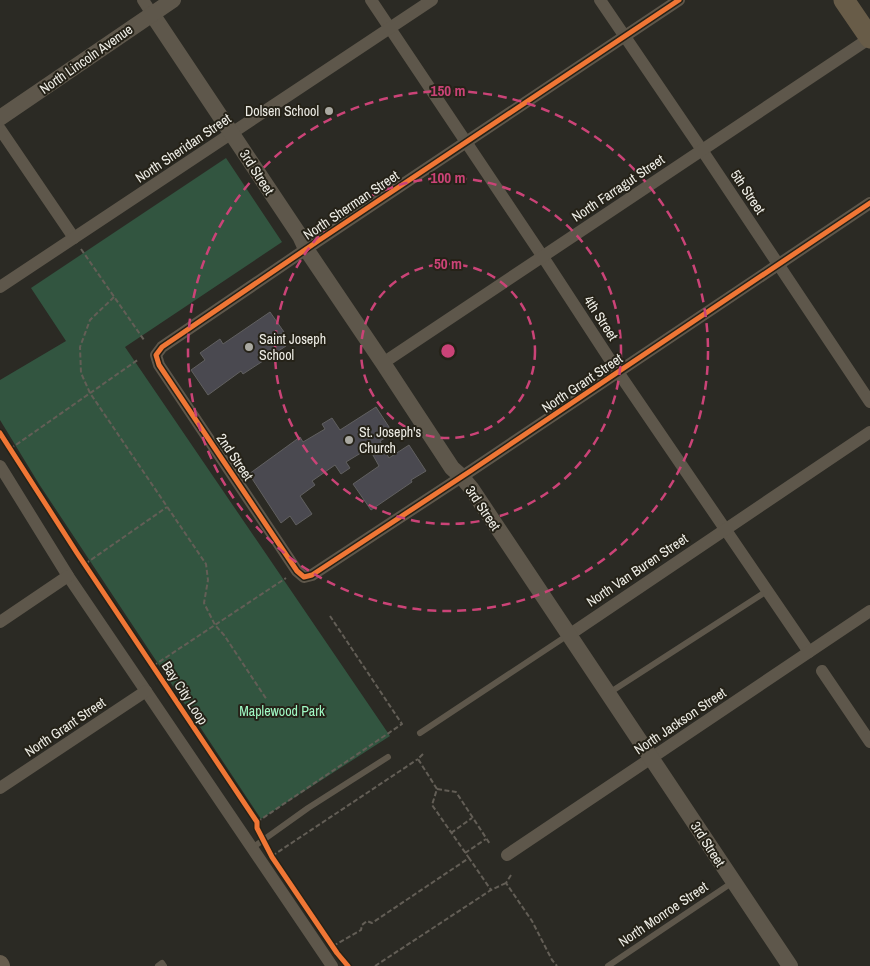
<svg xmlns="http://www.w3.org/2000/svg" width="870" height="966" font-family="'Archivo Narrow',sans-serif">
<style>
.green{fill:#325540}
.building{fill:#4a4950;stroke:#616060}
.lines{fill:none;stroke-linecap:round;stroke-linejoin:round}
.path{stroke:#635e56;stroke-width:2;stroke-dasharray:5 2.5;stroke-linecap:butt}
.service{stroke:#5e574b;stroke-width:6}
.minor{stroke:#5e574b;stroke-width:12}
.tertiary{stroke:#5e574b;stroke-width:16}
.secondary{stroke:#675d4e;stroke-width:18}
.trunk{stroke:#685c48;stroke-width:21}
.cycleway-casing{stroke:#252218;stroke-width:8}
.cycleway{stroke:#f07635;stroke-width:5}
.ring{fill:none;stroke:#cb4377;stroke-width:2.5;stroke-dasharray:9 6}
.poi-dot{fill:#aaa9a2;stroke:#252218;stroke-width:2}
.labels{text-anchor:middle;stroke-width:4;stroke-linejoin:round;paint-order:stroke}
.street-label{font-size:14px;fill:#eeede6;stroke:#252218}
.poi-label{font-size:14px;fill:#eeede6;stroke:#252218;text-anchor:start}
.park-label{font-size:14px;fill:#a1fac5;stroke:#252218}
.centre{fill:#cb4377;stroke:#252218;stroke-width:2.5}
.ring-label{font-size:15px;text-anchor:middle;font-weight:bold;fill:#cb4377;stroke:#252218;stroke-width:4;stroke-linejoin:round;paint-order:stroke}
</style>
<rect width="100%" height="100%" fill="#2b2a24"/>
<polygon class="green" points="226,158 282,242 125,347 390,736 261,819 39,484 0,420 0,380 66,341 31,288"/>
<g class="building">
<polygon points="270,312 284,332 279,335 286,346 243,374 241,371 208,395 191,370 205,360 200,353 220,339 223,344"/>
<polygon points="376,407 393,433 380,441 389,458 409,445 426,471 411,480 412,482 371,510 353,484 379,466 369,448 346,462 350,468 341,474 335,465 312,481 315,485 300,496 312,514 296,525 290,516 281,523 249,474 300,437 303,442 325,429 322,424 332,418 340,430"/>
</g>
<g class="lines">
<g class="path">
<polyline points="81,249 144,340"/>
<polyline points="114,297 90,320 80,347 81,373 90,393 206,564 208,580 204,603 215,625 224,635 267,700"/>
<polyline points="10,449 139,359"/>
<polyline points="85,564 167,507"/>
<polyline points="153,666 286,578"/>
<polyline points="423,754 418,759 437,789 432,805 469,858"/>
<polyline points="437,789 456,792 490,844"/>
<polyline points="257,822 402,724 330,616"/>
<polyline points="451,833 472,818"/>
<polyline points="465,853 486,839"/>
<polyline points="272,856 418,759"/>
<polyline points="511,875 506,883 532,921 552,960 557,966"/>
<polyline points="333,946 361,930 362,925 367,921 372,923 469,858 491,890"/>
<polyline points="375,966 491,890 506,883"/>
</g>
<g class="service">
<polyline points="609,693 767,591"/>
<polyline points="420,733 568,635"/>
<polyline points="252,848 308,808 388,757"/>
<polyline points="158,966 162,963 164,966"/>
<polyline points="608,966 733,882"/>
</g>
<g class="minor">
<polyline points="143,0 152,14"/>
<polyline points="371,0 543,257 618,372 809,652"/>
<polyline points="600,0 702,150 870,402"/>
<polyline points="679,0 318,241 162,347 156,355 159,365 297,571 304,577 312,575 472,470 870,203"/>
<polyline points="0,129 74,238"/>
<polyline points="0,287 432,0"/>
<polyline points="383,363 870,38"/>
<polyline points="0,466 68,576 332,966"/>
<polyline points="0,622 68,576"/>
<polyline points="569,635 870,432"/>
<polyline points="822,671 870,742"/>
<polyline points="0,788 146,691"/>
<polyline points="507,855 870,611"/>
</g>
<g class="tertiary">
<polyline points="152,14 300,236 306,249 383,363 452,468 461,476 471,488 790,966"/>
<polyline points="0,118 173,0"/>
</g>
<polyline class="secondary" points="0,964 1,966"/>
<polyline class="trunk" points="844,0 870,38"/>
<g class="cycleway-casing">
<g id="cycleway">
<polyline points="679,0 318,241 162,347 156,355 159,365 297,571 304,577 312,575 472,470 870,203"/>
<polyline points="0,433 77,553 257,822 257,828 272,857 337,953 348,966"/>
</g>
</g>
<use href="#cycleway" class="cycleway"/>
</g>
<g class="ring">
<circle cx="448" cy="351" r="87"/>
<circle cx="448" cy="351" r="173"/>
<circle cx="448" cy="351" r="260"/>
</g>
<g class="poi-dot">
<circle cx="329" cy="111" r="5"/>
<circle cx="249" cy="347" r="5"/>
<circle cx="349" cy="440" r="5"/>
</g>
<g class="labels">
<g class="street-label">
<text transform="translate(86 59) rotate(-35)" y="5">North Lincoln Avenue</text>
<text transform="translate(183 148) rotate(-34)" y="5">North Sheridan Street</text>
<text transform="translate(257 172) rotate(57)" y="5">3rd Street</text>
<text transform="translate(618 188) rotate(-34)" y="5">North Farragut Street</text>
<text transform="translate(748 192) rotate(56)" y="5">5th Street</text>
<text transform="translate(351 205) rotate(-34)" y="5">North Sherman Street</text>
<text transform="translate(601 318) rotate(57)" y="5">4th Street</text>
<text transform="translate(582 383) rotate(-34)" y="5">North Grant Street</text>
<text transform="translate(235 457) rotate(56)" y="5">2nd Street</text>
<text transform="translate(483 508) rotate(56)" y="5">3rd Street</text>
<text transform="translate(637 570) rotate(-34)" y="5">North Van Buren Street</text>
<text transform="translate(185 693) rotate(57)" y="5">Bay City Loop</text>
<text transform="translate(680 721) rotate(-34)" y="5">North Jackson Street</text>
<text transform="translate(65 727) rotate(-34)" y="5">North Grant Street</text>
<text transform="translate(708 844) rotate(57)" y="5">3rd Street</text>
<text transform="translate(663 914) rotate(-34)" y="5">North Monroe Street</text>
</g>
<g class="poi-label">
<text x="319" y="116" text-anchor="end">Dolsen School</text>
<text x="259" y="344">Saint Joseph<tspan x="259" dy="16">School</tspan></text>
<text x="359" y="437">St. Joseph's<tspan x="359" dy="16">Church</tspan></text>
</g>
<g class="park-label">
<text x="282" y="716">Maplewood Park</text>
</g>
</g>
<circle cx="448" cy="351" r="8" class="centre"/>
<g class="ring-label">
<text x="448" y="96">150 m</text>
<text x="448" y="183">100 m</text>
<text x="448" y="269">50 m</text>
</g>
</svg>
